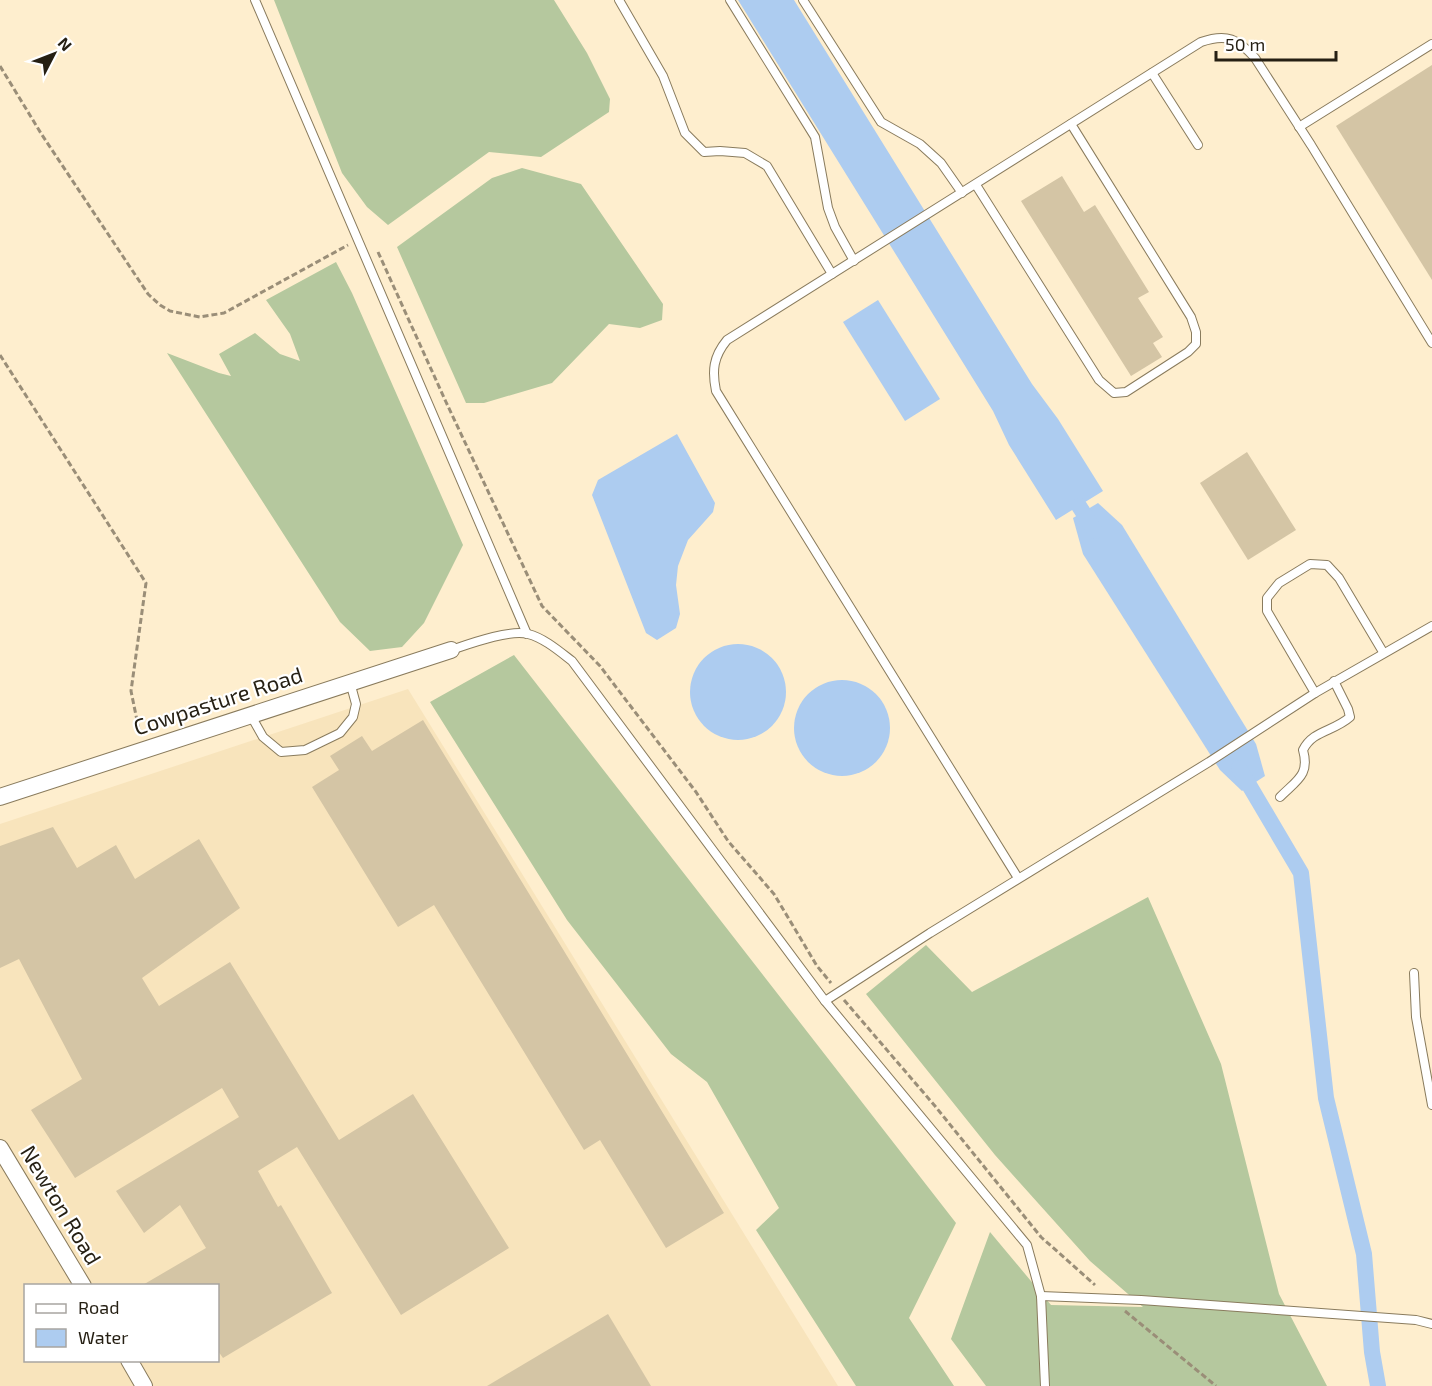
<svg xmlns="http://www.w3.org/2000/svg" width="1432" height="1386" font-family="'Exo 2',sans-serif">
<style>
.built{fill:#f8e4bc;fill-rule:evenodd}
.forest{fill:#b5c89e}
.water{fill:#adccf0}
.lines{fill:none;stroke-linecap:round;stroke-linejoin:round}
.canal{stroke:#adccf0;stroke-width:16}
.building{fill:#d4c5a5}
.service-casing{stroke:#897b5d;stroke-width:10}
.minor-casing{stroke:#897b5d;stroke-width:18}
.path{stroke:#9a8e78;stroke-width:3;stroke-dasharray:6 3;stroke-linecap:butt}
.service{stroke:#fff;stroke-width:8}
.minor{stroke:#fff;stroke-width:16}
.labels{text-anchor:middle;stroke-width:4.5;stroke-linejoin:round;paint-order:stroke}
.street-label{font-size:22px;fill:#251f13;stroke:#fff}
</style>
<rect width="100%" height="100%" fill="#feeece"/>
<path class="built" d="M408,689L838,1386H0V824ZM26,1286H218V1360H26Z"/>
<g class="forest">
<polygon points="274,0 554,0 587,53 610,99 609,112 541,157 489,152 388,225 367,207 342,173"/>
<polygon points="522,168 581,184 663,304 662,320 640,328 609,324 552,383 484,403 466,403 397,247 492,178"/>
<polygon points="336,262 352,293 463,545 424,623 402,647 370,651 340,622 167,353 219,373 231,376 219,354 255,333 280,354 300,361 290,334 266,300"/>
<polygon points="514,655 956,1223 909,1318 954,1386 856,1386 756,1230 779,1208 707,1082 671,1054 567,920 430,702"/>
<polygon points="1148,897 1221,1064 1279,1294 1327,1386 986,1386 951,1339 990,1232 1051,1305 1143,1307 1090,1261 995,1155 866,994 926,945 972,992"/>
</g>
<g class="water">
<polygon points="738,0 794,0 1032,384 1058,419 1103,491 1056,520 1009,445 993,411"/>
<polygon points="878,300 940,399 905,421 843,322"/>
<polygon points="677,434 715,503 713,512 688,540 678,566 676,585 680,614 676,628 657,640 646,633 592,495 598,480"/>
<polygon points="1098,503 1122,525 1256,744 1265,776 1242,791 1220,770 1083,554 1073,518"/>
<circle cx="738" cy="692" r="48"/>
<circle cx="842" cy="728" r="48"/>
</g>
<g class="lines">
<g class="canal">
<polyline points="1079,506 1095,531"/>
<polyline points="1239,768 1301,873 1326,1098 1364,1254 1372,1352 1378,1386"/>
</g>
</g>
<g class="building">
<polygon points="1432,65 1432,280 1336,126"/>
<polygon points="1062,176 1084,212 1095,205 1149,292 1138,298 1163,337 1153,343 1162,357 1131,376 1021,201"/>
<polygon points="1247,452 1296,530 1248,560 1200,483"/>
<polygon points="423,720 724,1213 666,1248 600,1140 584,1150 434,905 398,927 312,787 339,770 330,756 362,736 372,751"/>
<polygon points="53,827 77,868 116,845 135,879 199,839 240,908 142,978 159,1006 230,962 339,1140 413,1094 509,1248 401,1315 297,1147 258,1171 278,1207 281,1205 332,1293 223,1358 218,1351 218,1286 141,1286 206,1248 180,1205 144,1233 116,1191 239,1117 222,1088 75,1178 31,1110 82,1079 19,959 0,968 0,846"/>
<polygon points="608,1314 651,1386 487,1386"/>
</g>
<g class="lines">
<g class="service-casing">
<g id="service">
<polyline points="255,0 527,634"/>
<polyline points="619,0 663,76 685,133 704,152 720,151 745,153 767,166 832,274"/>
<polyline points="730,0 815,137 828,208 835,227 854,261"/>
<polyline points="803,0 881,122 920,144 941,163 962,193"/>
<polyline points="1152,73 1198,145"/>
<polyline points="1299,127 1432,44"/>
<polyline points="976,185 1099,380 1114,393 1126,392 1188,352 1196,344 1196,332 1191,317 1071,124"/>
<path d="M451,650C469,644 510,629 528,634C544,638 559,651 572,661L825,1001L1027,1245L1041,1296L1045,1386"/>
<polyline points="1315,693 1267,611 1267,598 1279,583 1310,564 1327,565 1339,578 1383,652"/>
<polyline points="250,714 263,737 281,752 305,750 340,733 353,717 356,704 350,682"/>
<path d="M1280,797C1297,780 1310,775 1303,750C1313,730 1333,732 1350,717L1348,709L1334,681"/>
<path d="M1018,878L716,391C712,371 713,357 727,340L1201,42C1227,33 1238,39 1255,58L1311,145L1432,343"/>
<polyline points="1414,973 1416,1017 1432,1105"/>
<polyline points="825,1001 930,933 1209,762 1315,693 1432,626"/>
<polyline points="1041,1296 1141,1300 1416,1320 1432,1324"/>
</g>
</g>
<g class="minor-casing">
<g id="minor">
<polyline points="0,797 451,650"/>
<polyline points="0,1148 83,1286"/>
<polyline points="129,1360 144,1386"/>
</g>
</g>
<g class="path">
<polyline points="0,66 42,135 148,294 160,305 170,311 200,317 224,313 348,245"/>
<polyline points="378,252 446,402 542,606 600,666 696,792 728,841 774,894 817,966 831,983"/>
<polyline points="0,355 146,583 131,691 140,735"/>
<polyline points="844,1000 935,1106 1041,1237 1095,1285"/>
<polyline points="1125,1311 1216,1386"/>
</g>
<use href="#service" class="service"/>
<use href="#minor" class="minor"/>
</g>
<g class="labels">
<g class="street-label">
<text transform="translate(218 701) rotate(-18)" y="8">Cowpasture Road</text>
<text transform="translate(61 1205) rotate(59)" y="8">Newton Road</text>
</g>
</g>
<rect x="24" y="1284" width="195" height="78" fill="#ffffff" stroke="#a8a5a1" stroke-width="1.5"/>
<rect x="36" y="1304" width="30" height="9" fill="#ffffff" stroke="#a8a5a1" stroke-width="1.5"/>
<text x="78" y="1314" font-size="18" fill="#251f13">Road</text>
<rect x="36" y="1329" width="30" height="18" fill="#adccf0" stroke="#a8a5a1" stroke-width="1.5"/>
<text x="78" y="1344" font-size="18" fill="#251f13">Water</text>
<g transform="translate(54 54) rotate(48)" stroke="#ffffff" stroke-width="4.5" paint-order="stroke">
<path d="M0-4.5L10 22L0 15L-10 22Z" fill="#251f13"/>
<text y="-9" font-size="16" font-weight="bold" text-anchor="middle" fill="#251f13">N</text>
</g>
<path d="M1216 51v9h120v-9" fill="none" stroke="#251f13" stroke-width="3"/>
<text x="1225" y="51" font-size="18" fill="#251f13" stroke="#ffffff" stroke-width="4.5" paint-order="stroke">50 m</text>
</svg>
